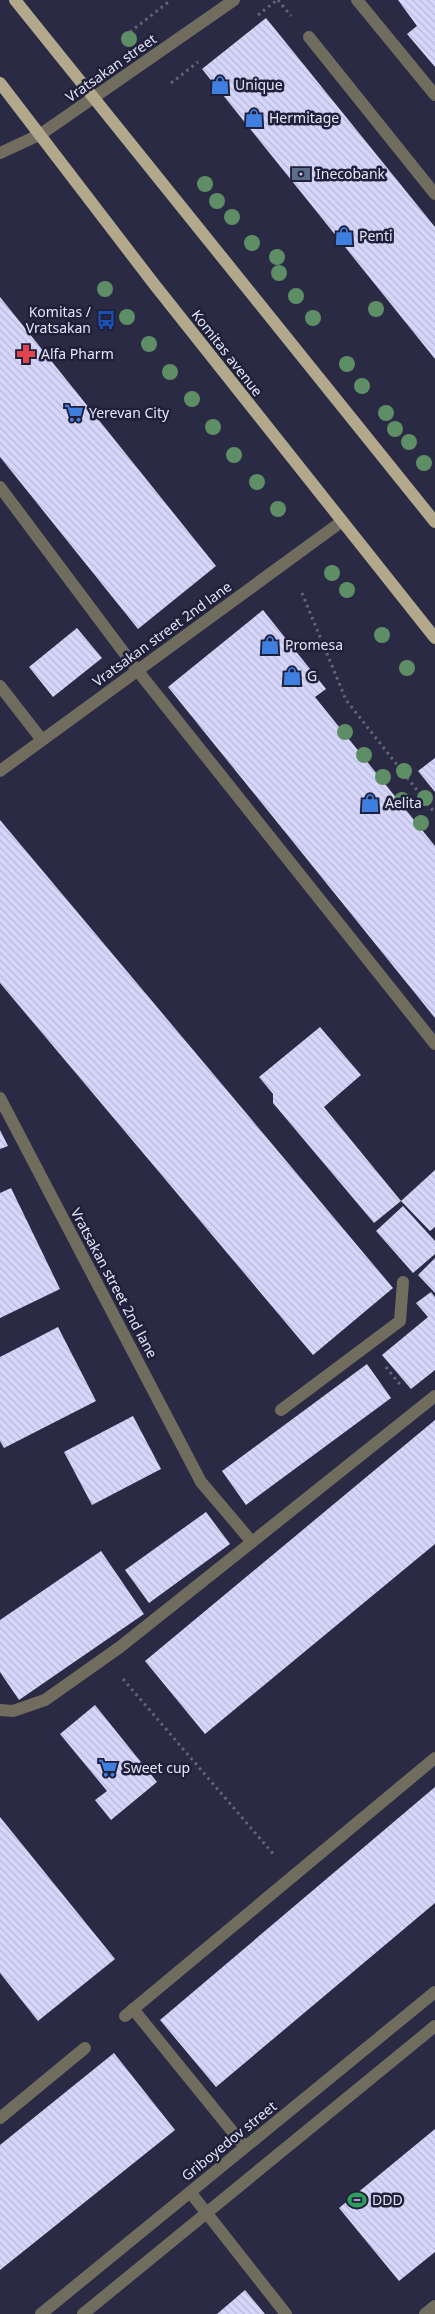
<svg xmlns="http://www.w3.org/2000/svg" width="435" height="2314" font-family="'Noto Sans',sans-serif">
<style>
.building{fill:url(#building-back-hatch)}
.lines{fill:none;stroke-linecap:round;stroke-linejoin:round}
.path{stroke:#64647c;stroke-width:3;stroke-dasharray:2.5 4;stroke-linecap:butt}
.minor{stroke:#706c5e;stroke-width:12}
.major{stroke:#b2a98c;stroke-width:12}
.tree{fill:#5e8e65}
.labels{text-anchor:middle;stroke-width:5;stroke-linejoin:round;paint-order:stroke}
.street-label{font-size:14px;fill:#e5e6f8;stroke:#21203b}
.poi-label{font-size:14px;fill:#e5e6f8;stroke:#21203b;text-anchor:start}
</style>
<defs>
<pattern id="building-back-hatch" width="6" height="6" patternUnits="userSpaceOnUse" patternTransform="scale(1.25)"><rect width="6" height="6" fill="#d5d6fa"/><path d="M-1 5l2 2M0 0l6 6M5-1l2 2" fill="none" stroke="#b8b9d7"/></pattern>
</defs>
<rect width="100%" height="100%" fill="#2b2a45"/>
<g class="building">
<polygon points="398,0 435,0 435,67 407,34 417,26"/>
<polygon points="266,18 435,227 435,359 202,69"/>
<polygon points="0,297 216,566 138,629 0,457"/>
<polygon points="263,610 326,689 315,697 435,846 435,1018 168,687"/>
<polygon points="77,628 102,658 53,697 29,667"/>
<polygon points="435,758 435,792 418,771"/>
<polygon points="0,820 393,1288 313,1355 0,983"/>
<polygon points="320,1027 361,1075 324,1107 401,1201 374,1223 273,1103 273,1094 259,1077"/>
<polygon points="0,1130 8,1146 0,1149"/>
<polygon points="435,1170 435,1227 430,1231 401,1201"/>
<polygon points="11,1188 60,1289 0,1318 0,1193"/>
<polygon points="403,1206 435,1241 435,1254 413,1273 376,1231"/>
<polygon points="435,1258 435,1293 418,1275"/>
<polygon points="431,1292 435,1297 435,1370 411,1389 382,1355 428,1317 416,1303"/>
<polygon points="58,1327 96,1401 4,1448 0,1441 0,1357"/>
<polygon points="367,1364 391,1398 246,1505 222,1471"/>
<polygon points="133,1416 161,1469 92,1505 64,1452"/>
<polygon points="435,1420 435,1544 205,1734 145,1661"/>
<polygon points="206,1512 230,1544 149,1603 125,1570"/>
<polygon points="101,1551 144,1614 19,1700 0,1672 0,1620"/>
<polygon points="95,1705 157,1782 111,1820 95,1800 107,1791 60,1734"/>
<polygon points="435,1787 435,1903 216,2087 160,2020"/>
<polygon points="0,1817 115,1959 38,2021 0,1973"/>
<polygon points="114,2053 175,2130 0,2270 0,2145"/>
<polygon points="435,2129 435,2252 399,2281 339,2208"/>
<polygon points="245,2290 265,2314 217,2314"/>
</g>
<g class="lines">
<g class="path">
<polyline points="278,0 291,16"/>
<polyline points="258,15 277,0"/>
<polyline points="130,32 171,0"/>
<polyline points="171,83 198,62"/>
<polyline points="302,593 346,700 435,813"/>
<polyline points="386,1367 402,1387"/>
<polyline points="123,1679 275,1856"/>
</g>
<g class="minor">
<polyline points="357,0 435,95"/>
<polyline points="309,37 435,194"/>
<polyline points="0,153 41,134 234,0"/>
<polyline points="0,487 137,670 435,1044"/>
<polyline points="0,686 42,740"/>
<polyline points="0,771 341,522"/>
<polyline points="0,1098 201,1482 252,1542 435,1396"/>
<polyline points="281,1410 400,1321 403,1282"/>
<polyline points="0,1710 13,1711 45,1700 120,1647 252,1542"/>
<polyline points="133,2009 245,2147"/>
<polyline points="125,2016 435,1758"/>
<polyline points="0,2118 85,2048"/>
<polyline points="190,2192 286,2314"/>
<polyline points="41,2314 435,1992"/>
<polyline points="83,2314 435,2026"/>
<polyline points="425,2314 435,2306"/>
</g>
<g class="major">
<polyline points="15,0 435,522"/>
<polyline points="0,83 154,284 435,638"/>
</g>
</g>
<g class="tree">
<circle cx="129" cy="39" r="8"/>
<circle cx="205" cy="184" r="8"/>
<circle cx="217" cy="201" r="8"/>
<circle cx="232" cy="217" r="8"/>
<circle cx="252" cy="243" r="8"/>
<circle cx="277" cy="257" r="8"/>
<circle cx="279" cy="273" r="8"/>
<circle cx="105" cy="289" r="8"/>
<circle cx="296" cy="296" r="8"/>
<circle cx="376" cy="309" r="8"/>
<circle cx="127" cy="317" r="8"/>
<circle cx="313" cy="318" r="8"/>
<circle cx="149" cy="344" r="8"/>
<circle cx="347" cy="364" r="8"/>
<circle cx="170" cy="372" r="8"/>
<circle cx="362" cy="386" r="8"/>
<circle cx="192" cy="399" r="8"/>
<circle cx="386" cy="413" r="8"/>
<circle cx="213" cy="427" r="8"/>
<circle cx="395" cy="429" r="8"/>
<circle cx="409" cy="442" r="8"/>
<circle cx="234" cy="455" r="8"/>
<circle cx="424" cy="463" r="8"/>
<circle cx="257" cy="482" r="8"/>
<circle cx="278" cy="509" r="8"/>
<circle cx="332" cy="573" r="8"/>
<circle cx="347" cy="590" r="8"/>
<circle cx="382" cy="635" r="8"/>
<circle cx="407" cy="668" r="8"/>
<circle cx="345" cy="732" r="8"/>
<circle cx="364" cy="755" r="8"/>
<circle cx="404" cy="771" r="8"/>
<circle cx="383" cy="777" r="8"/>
<circle cx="425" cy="798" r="8"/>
<circle cx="402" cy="800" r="8"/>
<circle cx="421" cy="823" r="8"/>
</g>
<defs>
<g id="shop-bare" transform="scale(1.5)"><path d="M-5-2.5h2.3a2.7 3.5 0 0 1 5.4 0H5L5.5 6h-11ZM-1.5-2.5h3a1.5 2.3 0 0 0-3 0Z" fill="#3f7fe0" stroke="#21203b" stroke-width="2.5" paint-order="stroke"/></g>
<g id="bank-bare" transform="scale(1.5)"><path d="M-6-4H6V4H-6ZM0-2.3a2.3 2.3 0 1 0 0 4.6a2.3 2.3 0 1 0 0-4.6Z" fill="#5c6f8a" stroke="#21203b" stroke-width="2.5" paint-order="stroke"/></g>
<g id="bus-bare" transform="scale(1.5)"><path d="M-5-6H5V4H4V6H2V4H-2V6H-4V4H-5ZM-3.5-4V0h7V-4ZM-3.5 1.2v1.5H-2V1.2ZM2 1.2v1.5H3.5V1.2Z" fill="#1a4fb4" stroke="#21203b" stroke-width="2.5" paint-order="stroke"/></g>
<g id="pharmacy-bare" transform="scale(1.5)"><path d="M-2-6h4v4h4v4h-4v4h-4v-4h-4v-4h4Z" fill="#e0444e" stroke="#21203b" stroke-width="2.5" paint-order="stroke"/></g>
<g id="supermarket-bare" transform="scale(1.5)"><path d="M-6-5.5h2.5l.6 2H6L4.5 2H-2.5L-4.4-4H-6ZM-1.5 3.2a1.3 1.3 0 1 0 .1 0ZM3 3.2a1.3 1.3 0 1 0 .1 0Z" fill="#3f7fe0" stroke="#21203b" stroke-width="2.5" paint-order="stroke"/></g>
<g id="stadium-bare" transform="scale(1.5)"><path d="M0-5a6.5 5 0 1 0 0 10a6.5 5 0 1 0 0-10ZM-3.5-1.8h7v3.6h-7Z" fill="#2e9e5b" stroke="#21203b" stroke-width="2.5" paint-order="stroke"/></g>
</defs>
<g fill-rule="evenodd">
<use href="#shop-bare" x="220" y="85"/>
<use href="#shop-bare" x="254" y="118"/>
<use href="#bank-bare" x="301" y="174"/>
<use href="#shop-bare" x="344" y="236"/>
<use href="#bus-bare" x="106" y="320"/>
<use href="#pharmacy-bare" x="26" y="354"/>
<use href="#supermarket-bare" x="74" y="413"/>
<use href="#shop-bare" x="270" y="645"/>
<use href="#shop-bare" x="292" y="676"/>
<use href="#shop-bare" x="370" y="803"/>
<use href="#supermarket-bare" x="108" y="1768"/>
<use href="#stadium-bare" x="357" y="2200"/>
</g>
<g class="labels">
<g class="street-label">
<text transform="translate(111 68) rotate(-35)" y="5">Vratsakan street</text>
<text transform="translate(227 353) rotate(52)" y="5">Komitas avenue</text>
<text transform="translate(162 634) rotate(-36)" y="5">Vratsakan street 2nd lane</text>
<text transform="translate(114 1283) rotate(62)" y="5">Vratsakan street 2nd lane</text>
<text transform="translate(229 2141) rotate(-39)" y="5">Griboyedov street</text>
</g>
<g class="poi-label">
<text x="235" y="90">Unique</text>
<text x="269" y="123">Hermitage</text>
<text x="316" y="179">Inecobank</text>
<text x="359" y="241">Penti</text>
<text x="91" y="317" text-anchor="end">Komitas /<tspan x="91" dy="16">Vratsakan</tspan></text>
<text x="41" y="359">Alfa Pharm</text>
<text x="89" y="418">Yerevan City</text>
<text x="285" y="650">Promesa</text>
<text x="307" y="681">G</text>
<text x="385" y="808">Aelita</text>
<text x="123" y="1773">Sweet cup</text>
<text x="372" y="2205">DDD</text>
</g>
</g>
</svg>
